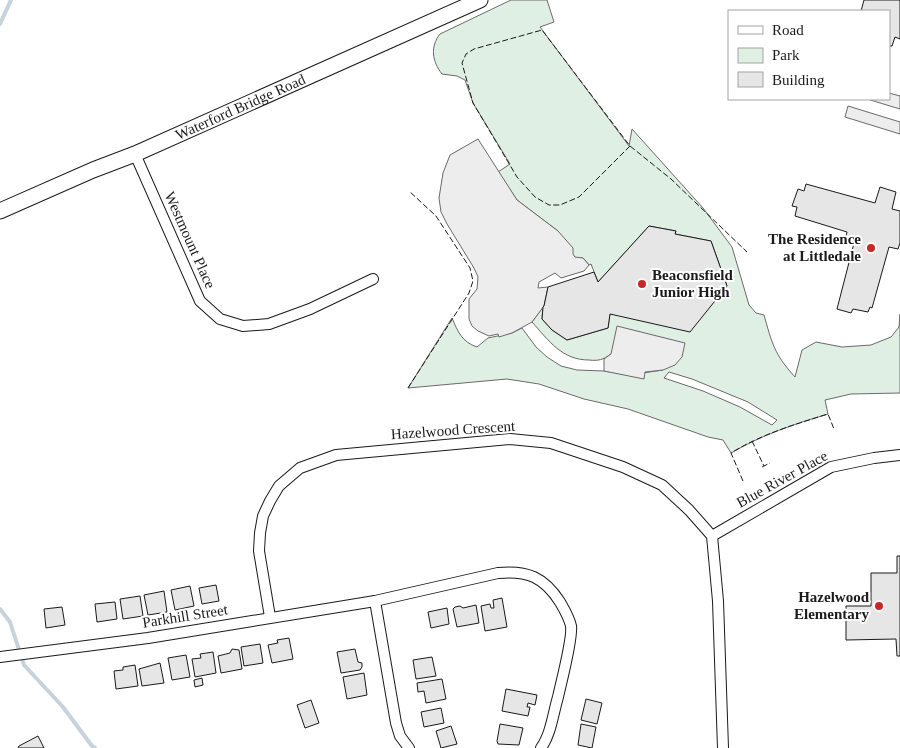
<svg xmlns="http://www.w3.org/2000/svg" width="900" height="748" font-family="'Times New Roman',serif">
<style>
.green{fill:#e0efe3;stroke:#6a6a6a;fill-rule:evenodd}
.parking{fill:#ededed;stroke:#6a6a6a}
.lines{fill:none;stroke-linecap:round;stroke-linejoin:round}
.stream{stroke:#c6d2dc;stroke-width:4}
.building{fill:#e6e6e6;stroke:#1a1a1a}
.street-casing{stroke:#1a1a1a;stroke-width:12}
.secondary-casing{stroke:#1a1a1a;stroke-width:17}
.street{stroke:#fff;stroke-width:10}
.secondary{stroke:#fff;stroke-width:15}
.fence{stroke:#1a1a1a;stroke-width:1;stroke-dasharray:6 2.5;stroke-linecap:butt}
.poi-dot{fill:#c62828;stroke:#fff;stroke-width:2}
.labels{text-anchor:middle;stroke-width:4;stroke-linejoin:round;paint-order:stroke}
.street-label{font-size:15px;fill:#1a1a1a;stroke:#fff}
.poi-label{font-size:15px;font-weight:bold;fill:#1a1a1a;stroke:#fff;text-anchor:end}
</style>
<rect width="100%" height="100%" fill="#fff"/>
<path class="green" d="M511,0H547L554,22L540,27L629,146L632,129L703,208L732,247L749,305L756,313L764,315C772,343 774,354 795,377L802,350L816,342L842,347L871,345L891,337L899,327L900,314V393L851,394L825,400L828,414C794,424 762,435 731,453L723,440L708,437L628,409L584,399L539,384L507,379L408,388L452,318C458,332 462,342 477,347L488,338L512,333L522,328L536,347L547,357L561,366L577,370L604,371L629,375L663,370L611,354C603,360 598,361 589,360C562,360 549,341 532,322L543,307L542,319L552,330L567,340L608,328L610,314L727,286L711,241L675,234L676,231L649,226L598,282L591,264L589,265L583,258H575L558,231L517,200L498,172L510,164L473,103L465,80L457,76L442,74C432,61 430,47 440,34ZM669,372L692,379L748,402L777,420L772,425L740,407L703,391L664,378Z"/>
<g class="parking">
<polygon points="889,93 900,96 900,109 867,99 889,99"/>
<polygon points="848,106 900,122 900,134 845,117"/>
<polygon points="478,139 517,200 558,231 573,248 573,254 575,257 583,258 589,265 584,271 561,278 555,273 539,282 538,288 548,287 544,306 532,322 512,333 499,337 498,334 489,336 478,331 472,326 469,319 469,299 477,289 478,277 474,268 447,224 441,212 439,198 443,173 450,155"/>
<polygon points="617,326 685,343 682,357 675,365 663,370 645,372 644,379 604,371 604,359 611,354"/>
</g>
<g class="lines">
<g class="stream">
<polyline points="0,24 11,0"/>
<polyline points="0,609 10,622 24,665 63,707 92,746 95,748"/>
</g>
</g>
<g class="building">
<polygon points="864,0 900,0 900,39 895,37 892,46 889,46 889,11 861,11"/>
<polygon points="806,184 875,203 880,187 896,192 892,209 900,211 900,243 898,249 889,247 872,308 870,307 868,312 853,309 851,313 837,309 854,243 845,240 847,232 795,216 797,207 792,206 798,189 804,191"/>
<polygon points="649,226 676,231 675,234 711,241 727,286 690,332 610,314 608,328 567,340 552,330 542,319 543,307 544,306 548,287 594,272 598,282"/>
<polygon points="897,556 900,556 900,656 897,656 896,639 846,640 846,606 871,606 871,573 897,573"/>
<polygon points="216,585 219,601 202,604 199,588"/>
<polygon points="190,586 194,606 175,610 171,590"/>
<polygon points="164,591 167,612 148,615 144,595"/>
<polygon points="140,596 143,616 123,619 120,599"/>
<polygon points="502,598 507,627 485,631 481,606 490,604 491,608 494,608 493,600"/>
<polygon points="115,602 117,619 97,622 95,604"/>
<polygon points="476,605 479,623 457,627 453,609 455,607 460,606 463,608"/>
<polygon points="62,607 65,625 46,628 44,609"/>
<polygon points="447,608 449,624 431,628 428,612"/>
<polygon points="289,638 293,659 272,663 268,645 278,643 277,640"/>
<polygon points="260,644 263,663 244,666 241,647"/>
<polygon points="232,649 239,650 242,669 221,673 218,656 230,653"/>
<polygon points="355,649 358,662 362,663 362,667 360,670 341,673 337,652"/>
<polygon points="213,652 216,673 195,677 192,659 201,658 200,654"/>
<polygon points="186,655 190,677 172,680 168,658"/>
<polygon points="432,657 436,676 416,679 413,660"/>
<polygon points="160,663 164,683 142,686 139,669"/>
<polygon points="135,665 138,686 116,689 114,671 123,670 123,667"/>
<polygon points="364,673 367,695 347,699 343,677"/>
<polygon points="202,678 203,685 195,687 194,680"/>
<polygon points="442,679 446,699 426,703 424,691 418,692 417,683"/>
<polygon points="506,689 537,695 535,705 528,703 527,707 530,707 528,716 502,711"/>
<polygon points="586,699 602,703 597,724 581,720"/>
<polygon points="311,700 319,723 305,728 297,705"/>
<polygon points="441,708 444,723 424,727 421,712"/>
<polygon points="500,724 523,728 519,745 498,744 497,741"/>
<polygon points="581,724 596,727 592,748 578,745"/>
<polygon points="451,726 457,744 441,748 436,731"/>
<polygon points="38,736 44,748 18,748 19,746"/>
</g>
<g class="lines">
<g class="street-casing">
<g id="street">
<polyline points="135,154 200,301 220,319 243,326 269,324 310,309 373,279"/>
<polyline points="712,536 831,467 874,458 900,455"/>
<polyline points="375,601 396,723 400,736 409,748"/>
<polyline points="270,617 259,551 260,533 263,516 270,501 279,486 300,468 336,455 510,439 551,443 623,467 662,485 689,510 712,536 718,601 723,748"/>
<path d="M0,657L148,638L375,601L498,573C527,570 544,577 560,602C564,609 569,617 571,626C573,638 561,683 558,697C553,714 551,734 541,748"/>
</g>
</g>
<g class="secondary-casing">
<g id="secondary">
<path id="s1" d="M0,211L93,170L135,154L480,0"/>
</g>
</g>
<use href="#street" class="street"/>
<use href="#secondary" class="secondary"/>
<g class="fence">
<polyline points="630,146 579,197 560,205 549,205 535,197 517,177 473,103 462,63 466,54 474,49 542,30 630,146 671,179 747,252"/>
<polyline points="408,388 469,293 473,281 470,268 436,216 409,191"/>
<polyline points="752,441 764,466"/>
<polyline points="762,467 770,463"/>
<path d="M743,481L731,453C762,434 793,425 828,414L834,429"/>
</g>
</g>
<g class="poi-dot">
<circle cx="871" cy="248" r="5"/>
<circle cx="642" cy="284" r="5"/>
<circle cx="879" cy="606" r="5"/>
</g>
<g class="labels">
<g class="street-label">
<text dy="5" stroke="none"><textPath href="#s1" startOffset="262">Waterford Bridge Road</textPath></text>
<text transform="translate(190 240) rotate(66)" y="5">Westmount Place</text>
<text transform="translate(453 430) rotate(-4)" y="5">Hazelwood Crescent</text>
<text transform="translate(782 479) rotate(-29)" y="5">Blue River Place</text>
<text transform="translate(185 616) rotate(-9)" y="5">Parkhill Street</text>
</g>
<g class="poi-label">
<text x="861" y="244">The Residence<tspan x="861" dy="17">at Littledale</tspan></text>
<text x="652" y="280" text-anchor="start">Beaconsfield<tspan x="652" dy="17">Junior High</tspan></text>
<text x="869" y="602">Hazelwood<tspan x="869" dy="17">Elementary</tspan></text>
</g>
</g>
<rect x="728" y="10" width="162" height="90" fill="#ffffff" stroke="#a3a3a3"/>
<rect x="738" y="26" width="25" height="8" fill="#ffffff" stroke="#a3a3a3"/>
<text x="772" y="35" font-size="15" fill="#1a1a1a">Road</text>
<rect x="738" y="48" width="25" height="15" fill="#e0efe3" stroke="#a3a3a3"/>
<text x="772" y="60" font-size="15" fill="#1a1a1a">Park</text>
<rect x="738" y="72" width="25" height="15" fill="#e6e6e6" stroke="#a3a3a3"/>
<text x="772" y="85" font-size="15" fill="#1a1a1a">Building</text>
</svg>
